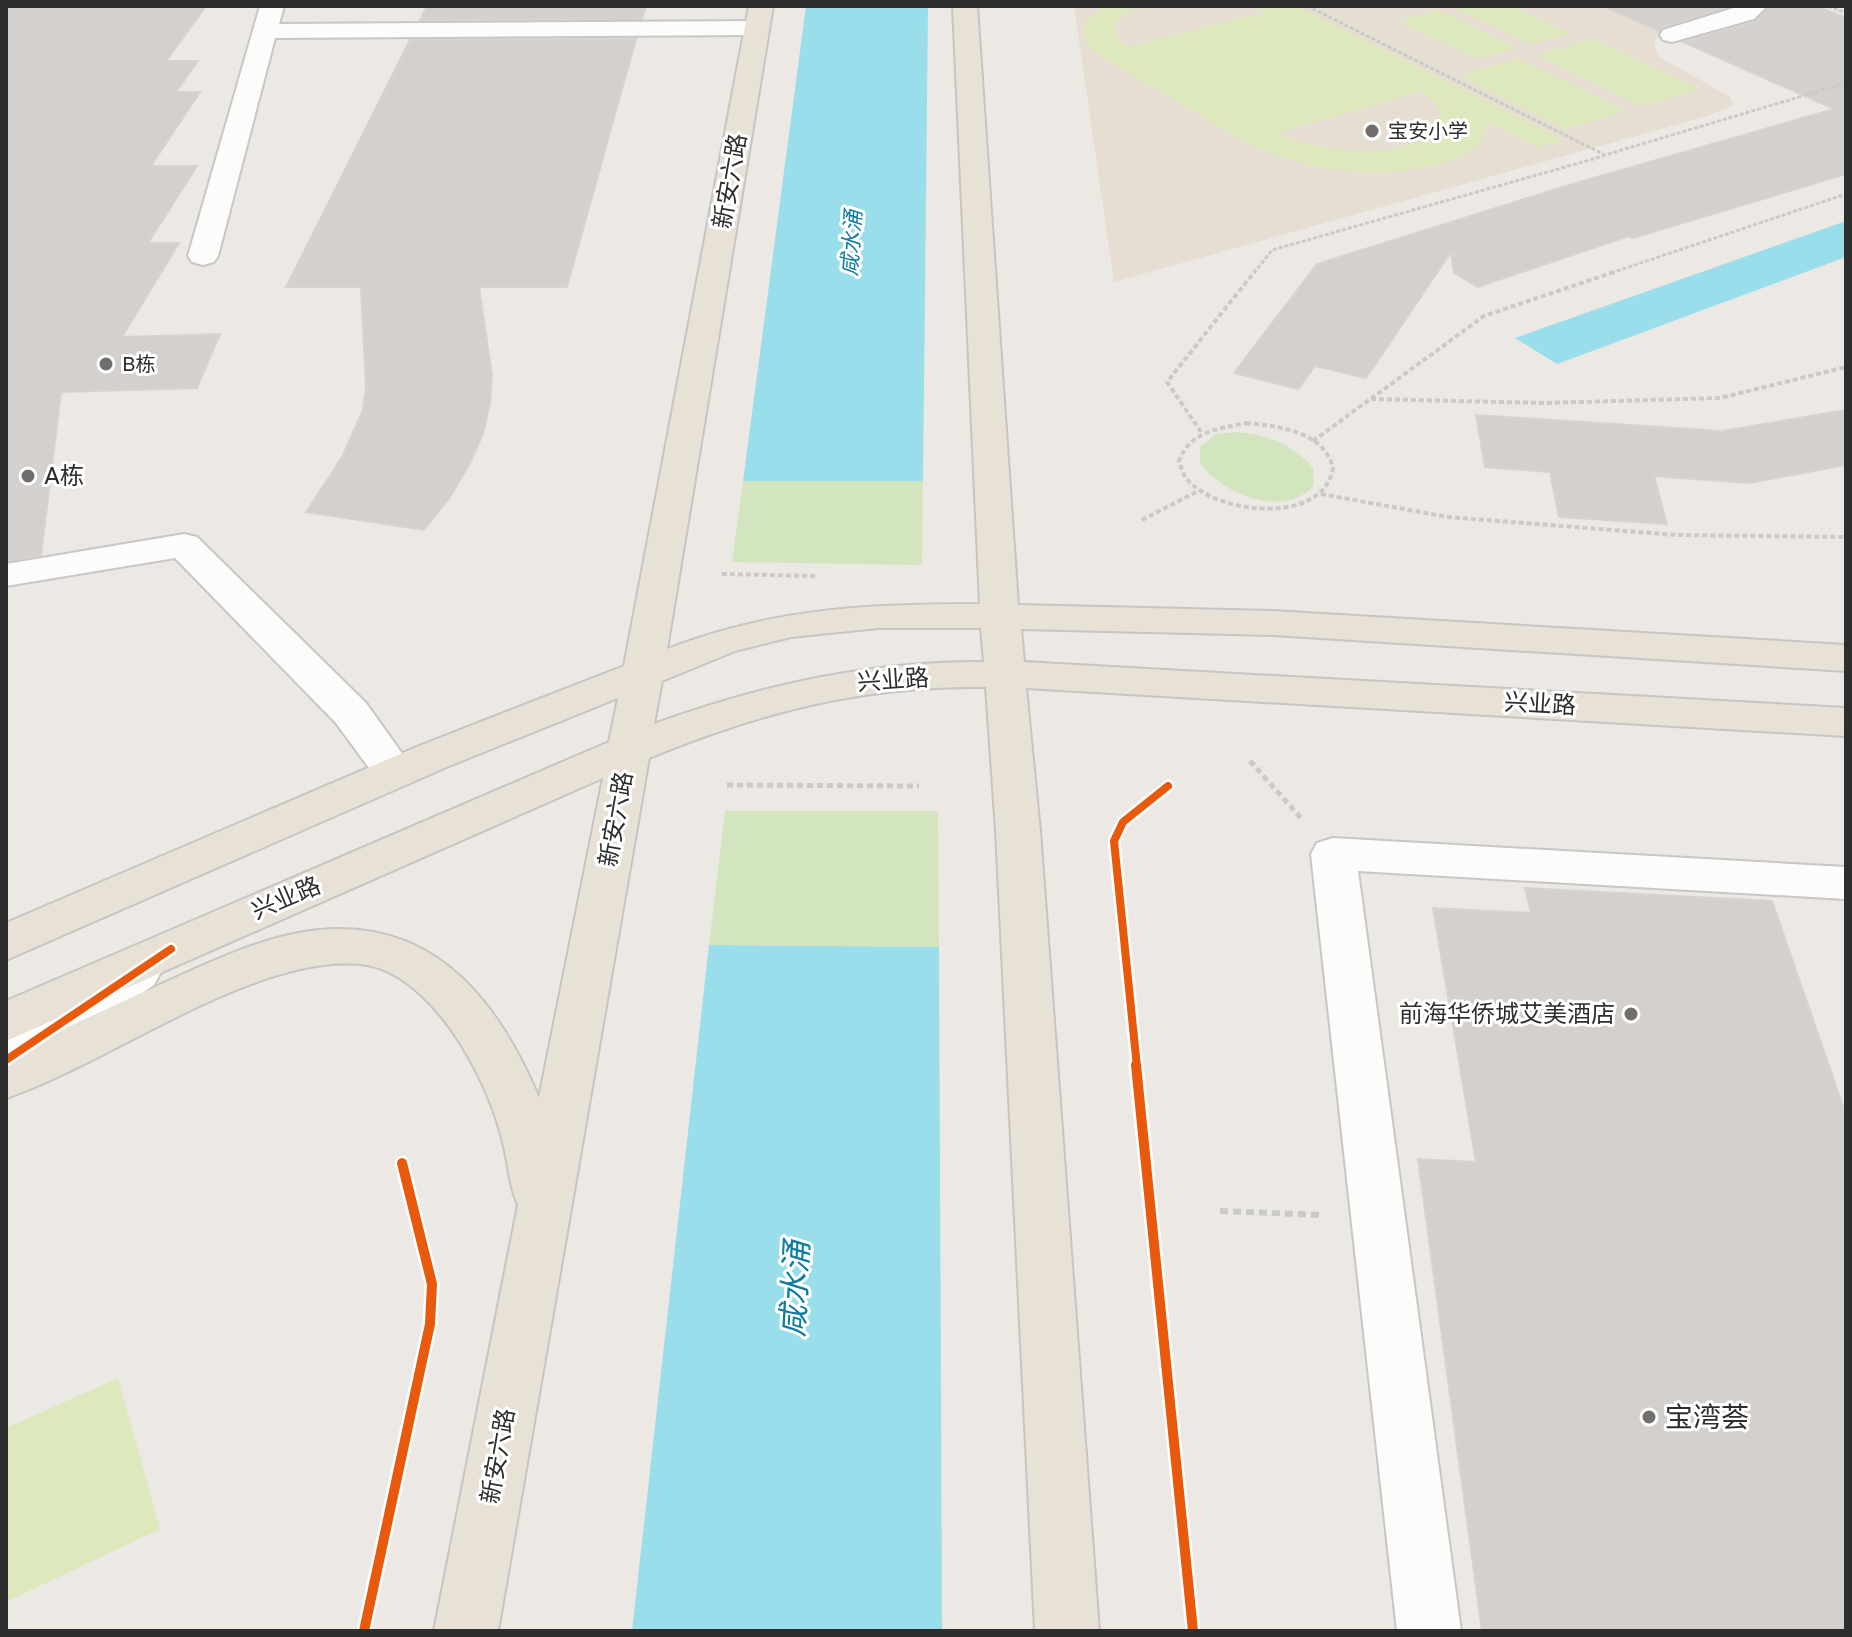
<svg xmlns="http://www.w3.org/2000/svg" width="1852" height="1637" font-family="'Golos Text','Noto Sans SC',sans-serif">
<style>
.education{fill:#e6ded3}
.green{fill:#d2e5be}
.pitch{fill:#dde9bc;fill-rule:evenodd}
.water{fill:#9adeeb}
.building{fill:#d3d0cd;stroke:#d7d3d0;stroke-width:2}
.lines{fill:none;stroke-linecap:round;stroke-linejoin:round}
.minor-casing{stroke:#c8c6c6;stroke-width:4}
.major-casing{stroke:#c6c5c4;stroke-width:4}
.path-far3{stroke:#cbcaca;stroke-width:3;stroke-dasharray:4 2;stroke-linecap:butt}
.path-far2{stroke:#cbcaca;stroke-width:4;stroke-dasharray:5 3;stroke-linecap:butt}
.path-far1{stroke:#cbcaca;stroke-width:5;stroke-dasharray:6 4;stroke-linecap:butt}
.path{stroke:#cbcaca;stroke-width:6;stroke-dasharray:8 5;stroke-linecap:butt}
.minor{fill:#fcfcfb;fill-rule:evenodd}
.major{fill:#e8e1d6;fill-rule:evenodd}
.cycleway-far1-casing{stroke:#fff;stroke-width:13}
.cycleway-casing{stroke:#fff;stroke-width:15}
.cycleway-far1{stroke:#e8590c;stroke-width:8}
.cycleway{stroke:#e8590c;stroke-width:10}
.poi-dot{fill:#706f6e;stroke:#fff;stroke-width:3}
.labels{text-anchor:middle;stroke-width:6;stroke-linejoin:round;paint-order:stroke}
.far-poi-label{font-size:20px;fill:#2e2e2e;stroke:#fff;text-anchor:start}
.far-water-label{font-size:22px;font-style:italic;fill:#107ca0;stroke:#fff}
.street-label{font-size:24px;fill:#2e2e2e;stroke:#fff}
.poi-label{font-size:24px;fill:#2e2e2e;stroke:#fff;text-anchor:start}
.near-poi-label{font-size:28px;fill:#2e2e2e;stroke:#fff;text-anchor:start}
.near-water-label{font-size:32px;font-style:italic;fill:#107ca0;stroke:#fff}
</style>
<rect width="100%" height="100%" fill="#ece8e4"/>
<polygon class="education" points="1074,6 1728,6 1723,14 1667,31 1656,39 1654,47 1659,57 1729,96 1734,105 1711,115 1114,282"/>
<g class="green">
<path d="M1236,432C1266,434 1293,444 1313,468L1314,485C1286,520 1221,494 1200,463V447L1216,434Z"/>
<polygon points="743,481 923,481 922,565 732,562"/>
<polygon points="725,811 938,811 939,947 709,945"/>
</g>
<g class="pitch">
<path d="M1103,6H1141L1123,15L1116,22L1117,38L1128,47L1267,12L1251,6H1298L1564,140L1538,148L1486,121C1488,144 1468,154 1448,161C1387,180 1314,174 1256,147C1230,135 1206,118 1182,104C1152,86 1121,69 1092,50L1083,34L1085,23ZM1422,91L1437,105L1441,122C1413,166 1316,152 1276,133Z"/>
<polygon points="1509,6 1570,33 1531,44 1452,7"/>
<polygon points="1437,10 1517,48 1477,59 1398,21"/>
<polygon points="1592,39 1700,89 1642,106 1536,55"/>
<polygon points="1519,59 1626,111 1565,129 1460,75"/>
<polygon points="118,1378 160,1529 6,1602 6,1428"/>
</g>
<g class="water">
<polygon points="806,6 928,6 923,481 743,481"/>
<polygon points="1846,221 1846,257 1557,364 1515,338"/>
<polygon points="709,945 939,947 942,1631 632,1631"/>
</g>
<g class="building">
<polygon points="6,6 206,6 166,61 198,61 176,92 200,92 151,166 197,166 148,243 179,243 122,337 220,334 197,388 61,392 41,555 6,561"/>
<polygon points="427,6 646,6 642,19 420,20"/>
<polygon points="1603,6 1730,6 1662,27 1659,31"/>
<polygon points="1770,6 1816,6 1846,18 1846,174 1633,238 1629,236 1478,287 1454,273 1451,252 1366,378 1315,366 1298,389 1234,373 1317,264 1569,185 1834,109 1683,42 1755,22"/>
<polygon points="636,39 567,287 479,287 492,375 490,403 483,434 469,465 450,497 424,530 306,512 342,457 363,410 366,387 361,287 286,287 410,40"/>
<polygon points="1846,410 1846,465 1749,483 1654,476 1667,524 1559,517 1550,472 1485,467 1476,415 1722,431"/>
<polygon points="1525,888 1772,901 1846,1115 1846,1631 1482,1631 1418,1159 1476,1162 1433,908 1531,913"/>
</g>
<g class="lines">
<g class="minor-casing">
<g id="minor">
<polygon points="260,6 284,6 279,24 757,21 766,23 769,28 766,33 757,35 275,38 218,256 214,262 203,265 192,262 188,256"/>
<polygon points="1740,6 1767,6 1754,19 1672,42 1663,40 1660,35 1663,30"/>
<polygon points="184,534 197,537 366,703 416,773 410,783 395,788 380,783 336,723 175,558 6,586 6,564"/>
<polygon points="1333,838 1846,867 1846,899 1358,871 1461,1631 1397,1631 1311,854 1317,843"/>
<polygon points="137,954 154,959 161,972 154,985 24,1074 6,1080 6,1034 120,959"/>
</g>
</g>
<g class="major-casing">
<path id="major" d="M749,6H773L667,649C774,608 867,604 980,604L953,6H977L1018,605L1273,611L1846,645V671L1273,635L1021,629L1024,662L1846,708V736L1026,688L1040,831L1099,1631H1035L996,831L986,687C860,686 764,711 649,758L498,1631H434L518,1205C509,1186 509,1167 504,1147C496,1111 481,1077 462,1046C442,1013 407,972 367,965C261,949 109,1064 6,1098V1056C59,1031 113,1006 166,982C217,959 277,930 334,929C442,926 501,1008 539,1098L603,778L6,1041V1001L609,742L618,698L449,766L6,960V923L419,746L624,666ZM879,628H981L984,662C869,661 762,685 654,724L662,681L735,651L791,637Z"/>
</g>
<g class="path-far3">
<polyline points="1307,6 1605,155 1846,83"/>
<polyline points="1828,6 1846,13"/>
<polyline points="1254,273 1272,250 1604,156"/>
<polyline points="1611,273 1846,194"/>
</g>
<g class="path-far2">
<polyline points="1371,399 1545,403 1720,398 1846,367"/>
<path d="M1246,423C1278,426 1324,431 1333,468C1324,526 1215,515 1186,478C1183,474 1181,467 1179,461C1190,431 1218,429 1246,423Z"/>
<polyline points="1201,432 1167,382 1255,271"/>
<polyline points="1313,441 1484,316 1617,271"/>
<polyline points="1321,494 1448,517 1676,535 1846,537"/>
<polyline points="1142,520 1198,491"/>
<polyline points="722,574 815,576"/>
</g>
<g class="path-far1">
<polyline points="1250,761 1301,818"/>
<polyline points="727,785 919,786"/>
</g>
<polyline class="path" points="1220,1211 1321,1215"/>
<use href="#minor" class="minor"/>
<use href="#major" class="major"/>
<g class="cycleway-far1-casing">
<g id="cycleway-far1">
<polyline points="6,1060 171,949"/>
<polyline points="1137,1067 1114,841 1123,822 1168,786"/>
</g>
</g>
<g class="cycleway-casing">
<g id="cycleway">
<polyline points="1136,1065 1193,1631"/>
<polyline points="364,1631 430,1324 432,1284 402,1163"/>
</g>
</g>
<use href="#cycleway-far1" class="cycleway-far1"/>
<use href="#cycleway" class="cycleway"/>
</g>
<g class="poi-dot">
<circle cx="1372" cy="131" r="8"/>
<circle cx="106" cy="364" r="8"/>
<circle cx="28" cy="476" r="8"/>
<circle cx="1631" cy="1014" r="8"/>
<circle cx="1649" cy="1417" r="8"/>
</g>
<g class="labels">
<g class="far-poi-label">
<text x="1388" y="138">宝安小学</text>
<text x="122" y="371">B栋</text>
</g>
<g class="far-water-label">
<text transform="translate(851 243) rotate(-86)" y="8">咸水涌</text>
</g>
<g class="street-label">
<text transform="translate(730 181) rotate(-80)" y="8">新安六路</text>
<text transform="translate(893 680) rotate(-4)" y="8">兴业路</text>
<text transform="translate(1540 704) rotate(3)" y="8">兴业路</text>
<text transform="translate(616 819) rotate(-80)" y="8">新安六路</text>
<text transform="translate(286 898) rotate(-23)" y="8">兴业路</text>
<text transform="translate(498 1456) rotate(-80)" y="8">新安六路</text>
</g>
<g class="poi-label">
<text x="44" y="484">A栋</text>
<text x="1615" y="1022" text-anchor="end">前海华侨城艾美酒店</text>
</g>
<g class="near-poi-label">
<text x="1665" y="1427">宝湾荟</text>
</g>
<g class="near-water-label">
<text transform="translate(795 1289) rotate(-87)" y="11">咸水涌</text>
</g>
</g>
<rect width="1852" height="1637" fill="none" stroke="#2e2e2e" stroke-width="16"/>
</svg>
